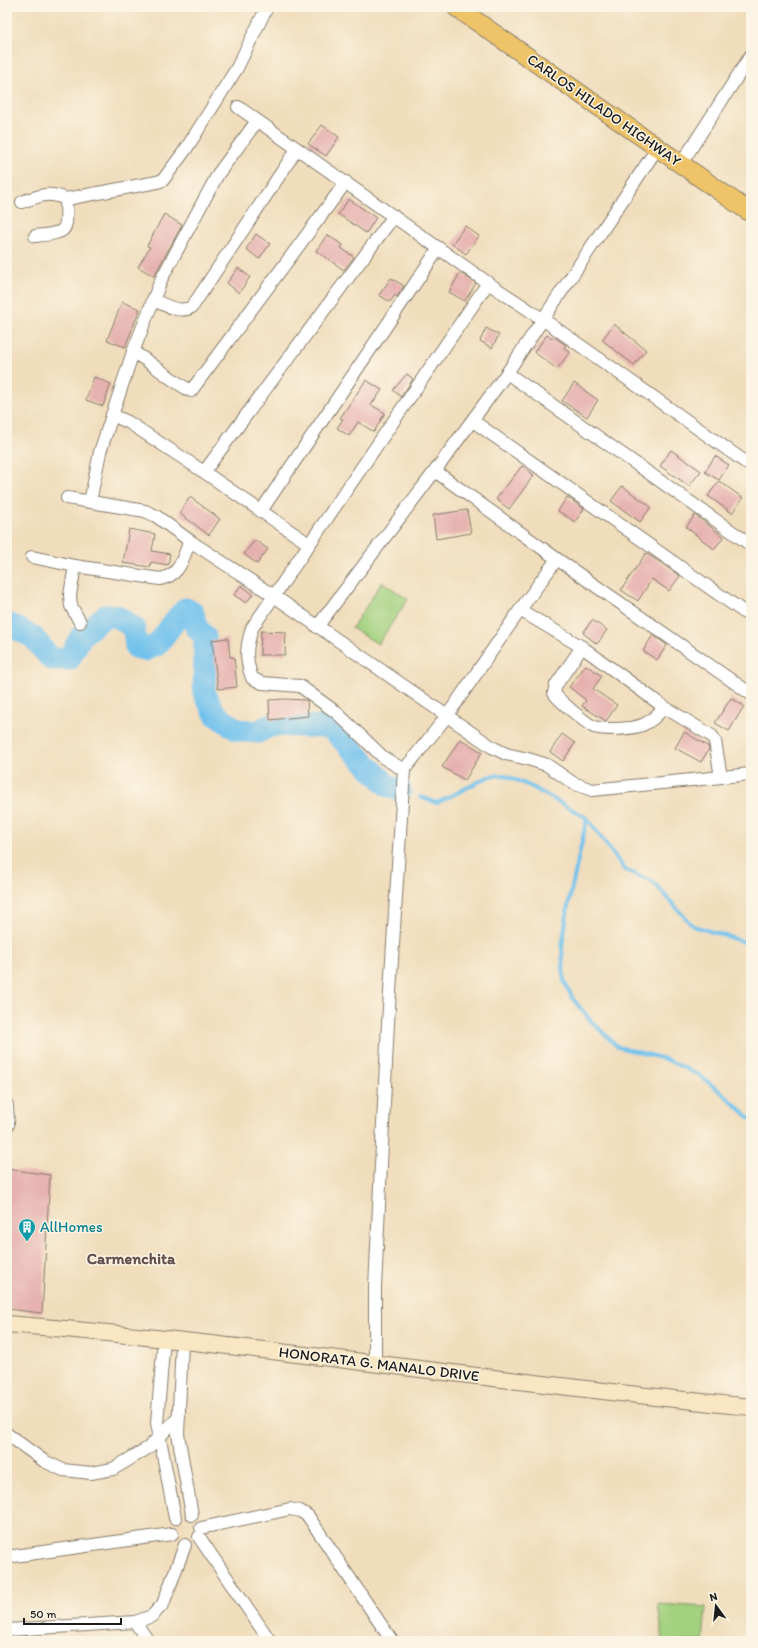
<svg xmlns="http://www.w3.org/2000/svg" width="758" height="1648" font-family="Itim,sans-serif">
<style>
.green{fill:#a3d17f;stroke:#60764e}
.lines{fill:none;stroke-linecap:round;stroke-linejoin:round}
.stream{stroke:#73c2ed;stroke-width:4}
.river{stroke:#73c2ed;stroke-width:23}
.building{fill:#e6b1af}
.street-casing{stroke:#867c6c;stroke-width:14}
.secondary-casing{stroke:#867c6c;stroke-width:18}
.primary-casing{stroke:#867c6c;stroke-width:20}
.street{stroke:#fff;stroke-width:12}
.secondary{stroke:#f9e7c3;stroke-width:16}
.primary{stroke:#efc469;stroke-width:18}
.labels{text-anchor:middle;stroke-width:3;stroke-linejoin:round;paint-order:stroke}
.street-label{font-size:15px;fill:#1c1c1c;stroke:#fcf5e5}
.culture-label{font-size:15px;fill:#0d838f;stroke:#fcf5e5;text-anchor:start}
.neighbourhood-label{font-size:16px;font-weight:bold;fill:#63504f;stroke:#fcf5e5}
</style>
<rect width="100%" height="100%" fill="#fcf5e5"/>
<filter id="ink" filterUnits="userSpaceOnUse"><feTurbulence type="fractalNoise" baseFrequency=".025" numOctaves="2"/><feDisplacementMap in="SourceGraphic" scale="8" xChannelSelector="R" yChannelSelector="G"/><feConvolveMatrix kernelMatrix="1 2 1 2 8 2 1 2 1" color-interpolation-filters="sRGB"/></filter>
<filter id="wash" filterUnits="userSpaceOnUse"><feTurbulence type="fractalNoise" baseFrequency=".012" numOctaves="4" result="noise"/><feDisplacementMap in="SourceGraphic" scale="16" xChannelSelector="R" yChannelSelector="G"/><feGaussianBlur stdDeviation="0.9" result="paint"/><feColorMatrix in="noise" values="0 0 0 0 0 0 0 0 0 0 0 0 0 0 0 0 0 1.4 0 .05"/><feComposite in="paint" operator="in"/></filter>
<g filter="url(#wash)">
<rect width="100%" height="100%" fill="#f0ddbc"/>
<g class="green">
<polygon points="382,582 408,599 378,644 352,628"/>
<polygon points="658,1604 706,1607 703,1641 663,1641"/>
</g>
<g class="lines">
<g class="stream">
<polyline points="420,797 437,803 490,776 504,775 532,787 587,818 625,870 652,881 693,926 751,944"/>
<polyline points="587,818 568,906 562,948 564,981 573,999 591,1021 618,1047 665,1059 699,1075 721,1092 751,1119"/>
</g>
<polyline class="river" points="7,626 10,625 33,637 51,659 69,659 82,635 105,616 116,616 134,628 136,647 145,650 157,645 177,618 186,609 193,613 196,627 205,637 204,693 216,715 238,730 258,732 271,725 330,727 387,785 400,790"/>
</g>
<g id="blocks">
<g class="building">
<polygon points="322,125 339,137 326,156 308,144"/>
<polygon points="349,199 376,218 366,233 338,214"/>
<polygon points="164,214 182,225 154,276 138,267 150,247 147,246"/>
<polygon points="465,226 479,236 466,254 452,244"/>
<polygon points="256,234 270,244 259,259 246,249"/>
<polygon points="327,235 343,245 341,248 354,257 344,270 316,251"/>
<polygon points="238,268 250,277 239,293 227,283"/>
<polygon points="460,273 476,283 465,301 449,292"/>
<polygon points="391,278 404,286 397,297 395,295 390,302 379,295"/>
<polygon points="122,302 140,309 125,347 107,340"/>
<polygon points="614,324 646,350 634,365 602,340"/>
<polygon points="486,328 499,335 492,348 480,341"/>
<polygon points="547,335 552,339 554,337 566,345 564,348 570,352 557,369 534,352"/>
<polygon points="407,374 413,379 401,397 393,390"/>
<polygon points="94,377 111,384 103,406 86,400"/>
<polygon points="366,380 382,390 371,405 385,413 374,432 358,422 349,436 337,428 343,419 340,418"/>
<polygon points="574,383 598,400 587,417 562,401"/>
<polygon points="671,450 701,471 689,486 660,466"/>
<polygon points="715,456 729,465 719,480 705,472"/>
<polygon points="522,466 534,475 509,509 496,499"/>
<polygon points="719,481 743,498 732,513 708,496"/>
<polygon points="622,486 651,507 640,522 611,501"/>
<polygon points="190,497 220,519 209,535 179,513"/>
<polygon points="567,497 584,509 575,522 558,511"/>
<polygon points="467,510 471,533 436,539 433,515"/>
<polygon points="695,515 724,537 714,549 686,527"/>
<polygon points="129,529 155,534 152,551 170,554 168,565 151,562 150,567 123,563"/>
<polygon points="255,540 268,549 257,564 244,554"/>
<polygon points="646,553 680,576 669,591 652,579 638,601 621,590"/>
<polygon points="241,585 253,594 246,603 234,595"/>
<polygon points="592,620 607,630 597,644 583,633"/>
<polygon points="261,631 286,632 285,655 260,655"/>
<polygon points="653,635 667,645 657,660 643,651"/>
<polygon points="228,638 230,657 234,657 237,687 218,689 212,640"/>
<polygon points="586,665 602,676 593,689 617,705 606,721 582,706 586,700 569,687"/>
<polygon points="731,698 744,706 729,731 715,723"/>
<polygon points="285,699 307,700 308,716 270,720 269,700"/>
<polygon points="684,732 708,746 709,749 701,762 675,748"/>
<polygon points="562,734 575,743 563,761 550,752"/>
<polygon points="460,739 482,752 465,780 442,767"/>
<polygon points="7,1169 50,1175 42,1313 7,1309"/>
</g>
</g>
</g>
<g filter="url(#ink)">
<use href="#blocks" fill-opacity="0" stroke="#867c6c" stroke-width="1"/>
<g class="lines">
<g class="street-casing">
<g id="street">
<polyline points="750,7 751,7"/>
<polyline points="238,107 488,283 544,320 751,466"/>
<polyline points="681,164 751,55"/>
<path d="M22,202C39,196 48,191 66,199L157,182L163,180L186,149L237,68L267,7"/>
<path d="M35,236C69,232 67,233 66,199"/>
<path d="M153,300C166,305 179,314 192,307L297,149"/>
<path d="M133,352C153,363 170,380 191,391L346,182"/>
<polyline points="507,373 751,545"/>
<polyline points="112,415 128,422 204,472 309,544"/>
<polyline points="473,421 751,617"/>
<polyline points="435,471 557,559 751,694"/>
<polyline points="204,472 394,216"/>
<polyline points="67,498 145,511 156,516 190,541 274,596 492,747 506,754 528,759 547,765 573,783 592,790 751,774"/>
<polyline points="90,502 100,452 133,352 161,280 218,174 257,121"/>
<polyline points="261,511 439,248"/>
<path d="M32,557L75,566L160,579C181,575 182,559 190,541"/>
<polyline points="75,566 70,595 71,606 80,622"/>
<polyline points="520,610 582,647 664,707 712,736 715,741 721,777"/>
<polyline points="317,627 435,471 507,373 658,147"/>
<path d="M582,647L556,685L554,693C558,700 587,724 594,727C601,729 609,729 616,729C639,728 649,726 664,707"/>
<path d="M404,770L384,758L337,713L300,686L262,683L252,678C245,658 246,648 252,628L488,283"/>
<polyline points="7,1105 8,1125"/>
<polyline points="164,1339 157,1423 175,1518"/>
<polyline points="182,1341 178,1434 192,1515"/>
<polyline points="375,1364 375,1287 388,1023 404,770 447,716 520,610 557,559"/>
<polyline points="7,1434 44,1461 63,1470 91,1473 113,1469 148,1448 179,1417"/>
<polyline points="201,1528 290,1509 300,1511 308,1516 392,1641"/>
<polyline points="199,1537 270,1641"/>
<polyline points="7,1557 172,1534"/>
<polyline points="135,1622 148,1641"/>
<polyline points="7,1630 135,1622 152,1616 163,1604 185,1545"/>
</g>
</g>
<g class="secondary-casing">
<path id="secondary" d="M7,1324C256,1344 503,1383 751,1407"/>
</g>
<g class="primary-casing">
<polyline id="primary" points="456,7 751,213"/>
</g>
<use href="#street" class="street"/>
<use href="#secondary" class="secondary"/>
<use href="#primary" class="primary"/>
</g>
</g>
<defs>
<g id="building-pin" transform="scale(0.9)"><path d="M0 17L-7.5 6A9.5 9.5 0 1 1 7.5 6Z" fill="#0f9aa8" stroke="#fcf5e5"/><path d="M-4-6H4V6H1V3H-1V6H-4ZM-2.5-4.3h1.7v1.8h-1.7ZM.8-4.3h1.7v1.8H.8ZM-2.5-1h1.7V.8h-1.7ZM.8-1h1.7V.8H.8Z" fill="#fff"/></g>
</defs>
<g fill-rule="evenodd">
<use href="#building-pin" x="27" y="1227"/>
</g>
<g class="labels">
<g class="street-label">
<text transform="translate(604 110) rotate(35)" y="5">CARLOS HILADO HIGHWAY</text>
<text transform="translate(379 1364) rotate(7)" y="5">HONORATA G. MANALO DRIVE</text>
</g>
<g class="culture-label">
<text x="40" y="1232">AllHomes</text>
</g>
<g class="neighbourhood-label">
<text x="131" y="1264">Carmenchita</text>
</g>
</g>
<rect width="758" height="1648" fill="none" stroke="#fcf5e5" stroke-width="24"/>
<g transform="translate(716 1606) rotate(345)" stroke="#fcf5e5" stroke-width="3" paint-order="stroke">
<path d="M0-3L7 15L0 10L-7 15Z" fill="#1c1c1c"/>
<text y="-6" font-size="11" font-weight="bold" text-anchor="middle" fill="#1c1c1c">N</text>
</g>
<path d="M24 1618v6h97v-6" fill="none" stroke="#1c1c1c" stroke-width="2"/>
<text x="30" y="1618" font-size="12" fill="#1c1c1c" stroke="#fcf5e5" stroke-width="3" paint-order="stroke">50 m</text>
</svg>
